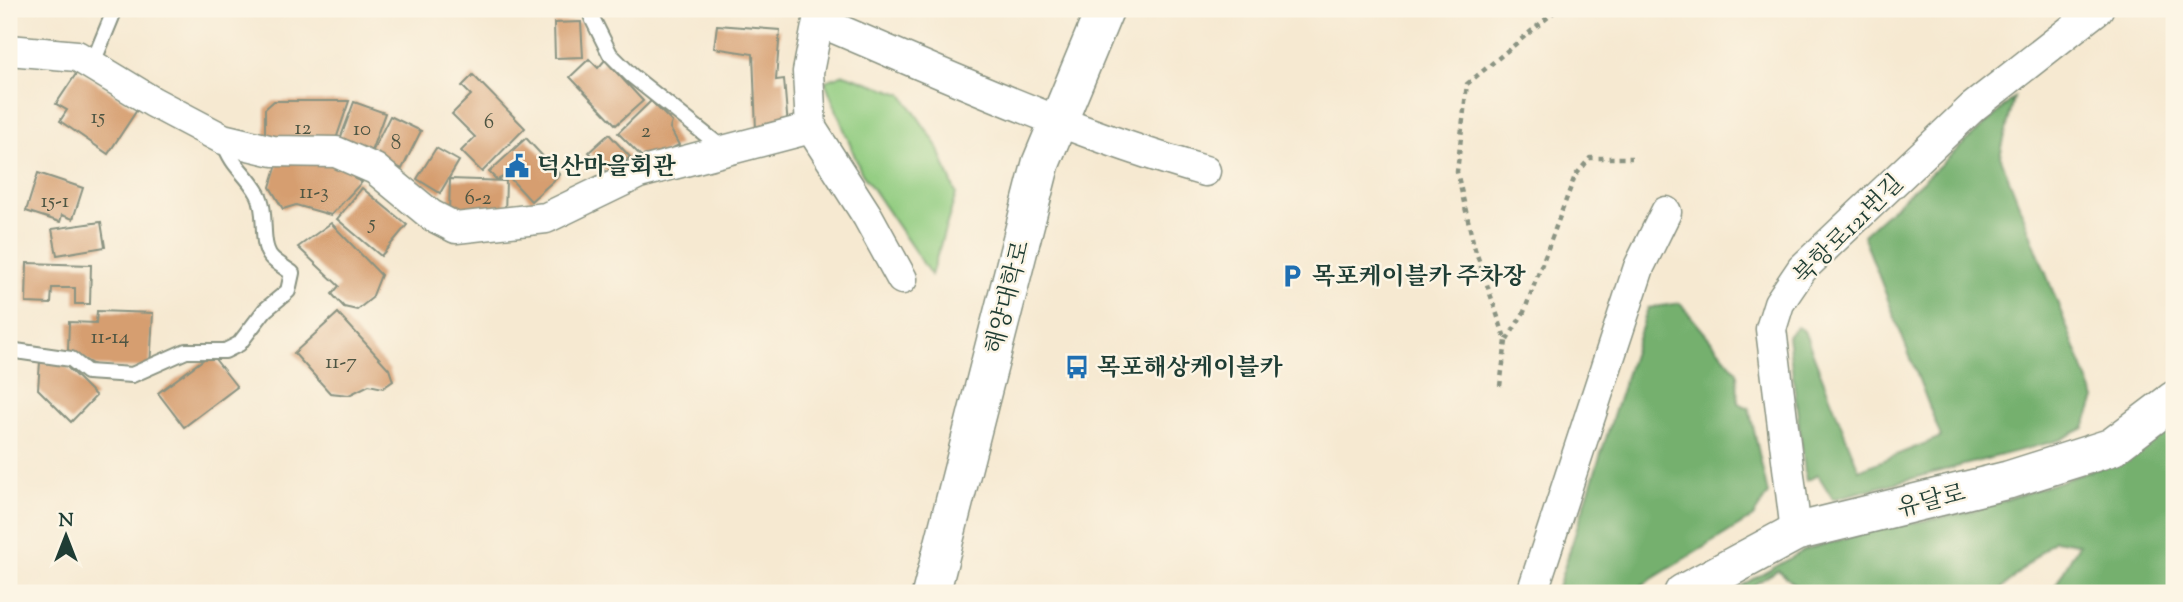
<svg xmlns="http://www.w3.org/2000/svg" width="2183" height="602" font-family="'Sorts Mill Goudy','Noto Serif KR',serif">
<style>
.green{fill:#91cc80;stroke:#58845a;stroke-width:2}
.forest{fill:#74b06e;stroke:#4a7651;stroke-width:2}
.building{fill:#d69e70}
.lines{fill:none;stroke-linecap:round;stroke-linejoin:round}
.service-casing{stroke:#8a9382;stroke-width:18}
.minor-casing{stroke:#8a9382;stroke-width:33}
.tertiary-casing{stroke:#8a9382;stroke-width:40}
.path{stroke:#8a9382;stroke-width:4.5;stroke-dasharray:5 5;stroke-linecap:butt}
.service{stroke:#fff;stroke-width:14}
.minor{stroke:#fff;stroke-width:30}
.tertiary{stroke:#fff;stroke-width:37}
.labels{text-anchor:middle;stroke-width:5;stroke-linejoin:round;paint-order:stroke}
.number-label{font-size:21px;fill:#4d5543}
.poi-label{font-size:24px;font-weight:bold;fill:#1f3d34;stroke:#fcf5e5;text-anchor:start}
.street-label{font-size:24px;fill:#1f3d34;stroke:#fcf5e5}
</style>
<rect width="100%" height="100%" fill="#fcf5e5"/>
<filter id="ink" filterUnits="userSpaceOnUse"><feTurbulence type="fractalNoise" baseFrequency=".0143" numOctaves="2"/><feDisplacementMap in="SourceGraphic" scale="14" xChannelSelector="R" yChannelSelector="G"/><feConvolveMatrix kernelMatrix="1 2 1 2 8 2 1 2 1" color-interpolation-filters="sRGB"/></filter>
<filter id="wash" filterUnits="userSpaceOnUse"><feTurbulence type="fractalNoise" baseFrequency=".00686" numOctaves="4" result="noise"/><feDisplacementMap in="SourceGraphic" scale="28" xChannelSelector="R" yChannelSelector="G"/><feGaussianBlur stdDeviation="1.57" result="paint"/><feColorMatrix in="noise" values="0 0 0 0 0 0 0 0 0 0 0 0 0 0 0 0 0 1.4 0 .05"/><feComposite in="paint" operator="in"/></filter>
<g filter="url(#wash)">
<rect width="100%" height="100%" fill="#f6e9d1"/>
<polygon class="green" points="844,74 902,94 937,145 956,194 931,275 861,172 825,81"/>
<g class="forest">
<polygon points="2014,98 2000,156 2095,399 2084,428 2060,440 1833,499 1818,475 1806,481 1788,336 1797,327 1804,331 1859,470 1941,437 1863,235"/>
<polygon points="1680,303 1737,372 1738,403 1749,408 1768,494 1753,517 1629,593 1556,593 1648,308"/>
<polygon points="2174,417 2174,593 2051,593 2079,544 2054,540 1997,593 1804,593 1778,570 1741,593 1729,593 1805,550 1875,530 1974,511 2108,465"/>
</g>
<g id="blocks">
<g class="building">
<polygon points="581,22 583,57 555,58 554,23"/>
<polygon points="717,25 780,30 776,80 784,79 788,127 756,130 753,54 714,48"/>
<polygon points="589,59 598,68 605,60 643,101 616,125 570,77"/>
<polygon points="78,71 137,110 108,154 60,121 67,110 56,104"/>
<polygon points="473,75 525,128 482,172 461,151 475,137 452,114 471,95 462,86"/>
<polygon points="274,101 349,101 334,145 265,145 265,109"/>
<polygon points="651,101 672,122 670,128 679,145 646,161 618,133"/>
<polygon points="354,102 385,113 370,154 339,142"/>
<polygon points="390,116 421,131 402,169 371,154"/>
<polygon points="609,134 630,157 609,175 589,152"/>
<polygon points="526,138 560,175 531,201 507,175 497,180 489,172"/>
<polygon points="436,148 459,161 440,193 417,179"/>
<polygon points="279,158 360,167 355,179 362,182 331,215 296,205 283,209 270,187"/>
<polygon points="38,173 83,188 73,219 62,215 60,222 26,211"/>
<polygon points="450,179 506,181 505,214 449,212"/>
<polygon points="362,188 407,225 381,256 337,219"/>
<polygon points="101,222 105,247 57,255 52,229"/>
<polygon points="331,223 381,275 372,298 357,310 344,307 332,294 339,286 298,247"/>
<polygon points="27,263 91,265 90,304 75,304 75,288 52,288 51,304 26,303"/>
<polygon points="97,311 153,313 150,368 96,366 68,350 69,322 96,323"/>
<polygon points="338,313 389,369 393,381 383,388 369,385 349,395 330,393 294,353"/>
<polygon points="211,354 237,387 184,427 158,393"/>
<polygon points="40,362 63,363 96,396 71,422 38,389"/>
</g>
</g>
</g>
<g filter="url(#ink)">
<use href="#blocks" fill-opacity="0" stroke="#8a9382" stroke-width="2"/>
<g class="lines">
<g class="service-casing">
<g id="service">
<polyline points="592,18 610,54 631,75 725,150"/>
<polyline points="92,65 115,9"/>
<path d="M9,350L71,359L87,372L132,375L186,351H225L239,344L265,310L288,291L292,273C286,268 276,263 271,257C259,243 268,212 258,194C245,171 233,169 223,140"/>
</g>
</g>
<g class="minor-casing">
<g id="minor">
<polyline points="9,50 77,56 153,102 223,139 273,151 336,152 375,169 431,215 456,228 546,218 639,173 811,128"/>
<path d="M902,279L868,217L811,128L808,72L818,21C946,75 1072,133 1205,171"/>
<polyline points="1796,532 1771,329 1779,303 1802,269 1973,107 2098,9"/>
<polyline points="1532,593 1639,267 1666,212"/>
</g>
</g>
<g class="tertiary-casing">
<g id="tertiary">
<polyline points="931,593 1041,163 1105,9"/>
<polyline points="1683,593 1796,532 2008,480 2112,447 2174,400"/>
</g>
</g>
<g class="path">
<polyline points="1507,340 1524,312 1575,176 1590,158 1632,158"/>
<polyline points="1500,386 1506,341 1474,246 1457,172 1467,84 1558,9"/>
</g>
<use href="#service" class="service"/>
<use href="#minor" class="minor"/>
<use href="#tertiary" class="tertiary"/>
</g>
</g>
<defs>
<g id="civic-bare" transform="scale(1.89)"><path d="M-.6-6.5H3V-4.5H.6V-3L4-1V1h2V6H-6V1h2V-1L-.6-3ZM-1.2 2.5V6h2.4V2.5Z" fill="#1f6fb2" stroke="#fcf5e5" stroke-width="2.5" paint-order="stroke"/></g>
<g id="parking-bare" transform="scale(1.89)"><path d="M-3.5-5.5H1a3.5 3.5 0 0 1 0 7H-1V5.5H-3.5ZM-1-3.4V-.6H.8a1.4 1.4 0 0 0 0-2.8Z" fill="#1f6fb2" stroke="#fcf5e5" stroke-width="2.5" paint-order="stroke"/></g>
<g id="bus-bare" transform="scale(1.89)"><path d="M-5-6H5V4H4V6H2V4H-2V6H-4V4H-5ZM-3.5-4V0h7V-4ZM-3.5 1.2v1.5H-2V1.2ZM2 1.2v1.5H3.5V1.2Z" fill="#1f6fb2" stroke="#fcf5e5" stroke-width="2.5" paint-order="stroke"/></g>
</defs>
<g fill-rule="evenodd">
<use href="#civic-bare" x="517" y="166"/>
<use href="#parking-bare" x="1292" y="276"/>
<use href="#bus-bare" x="1077" y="367"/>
</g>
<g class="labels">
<g class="number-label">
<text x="98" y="123">15</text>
<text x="489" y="128">6</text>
<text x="303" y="134">12</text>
<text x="362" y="135">10</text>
<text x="646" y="137">2</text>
<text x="396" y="149">8</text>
<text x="314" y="198">11-3</text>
<text x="478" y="204">6-2</text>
<text x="55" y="207">15-1</text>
<text x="372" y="229">5</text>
<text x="110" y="343">11-14</text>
<text x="341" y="368">11-7</text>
</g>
<g class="poi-label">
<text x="537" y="174">덕산마을회관</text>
<text x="1312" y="284">목포케이블카 주차장</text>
<text x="1097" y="375">목포해상케이블카</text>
</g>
<g class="street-label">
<text transform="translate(1848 229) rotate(-45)" y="8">북항로121번길</text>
<text transform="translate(1007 297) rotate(-76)" y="8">해양대학로</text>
<text transform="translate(1931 500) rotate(-14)" y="8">유달로</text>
</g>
</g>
<rect width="2183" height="602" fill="none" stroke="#fcf5e5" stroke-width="35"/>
<g transform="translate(66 536)" stroke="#fcf5e5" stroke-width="5" paint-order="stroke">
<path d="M0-5L12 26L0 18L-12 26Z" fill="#1f3d34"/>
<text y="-10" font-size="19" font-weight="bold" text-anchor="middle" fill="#1f3d34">N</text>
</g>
</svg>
